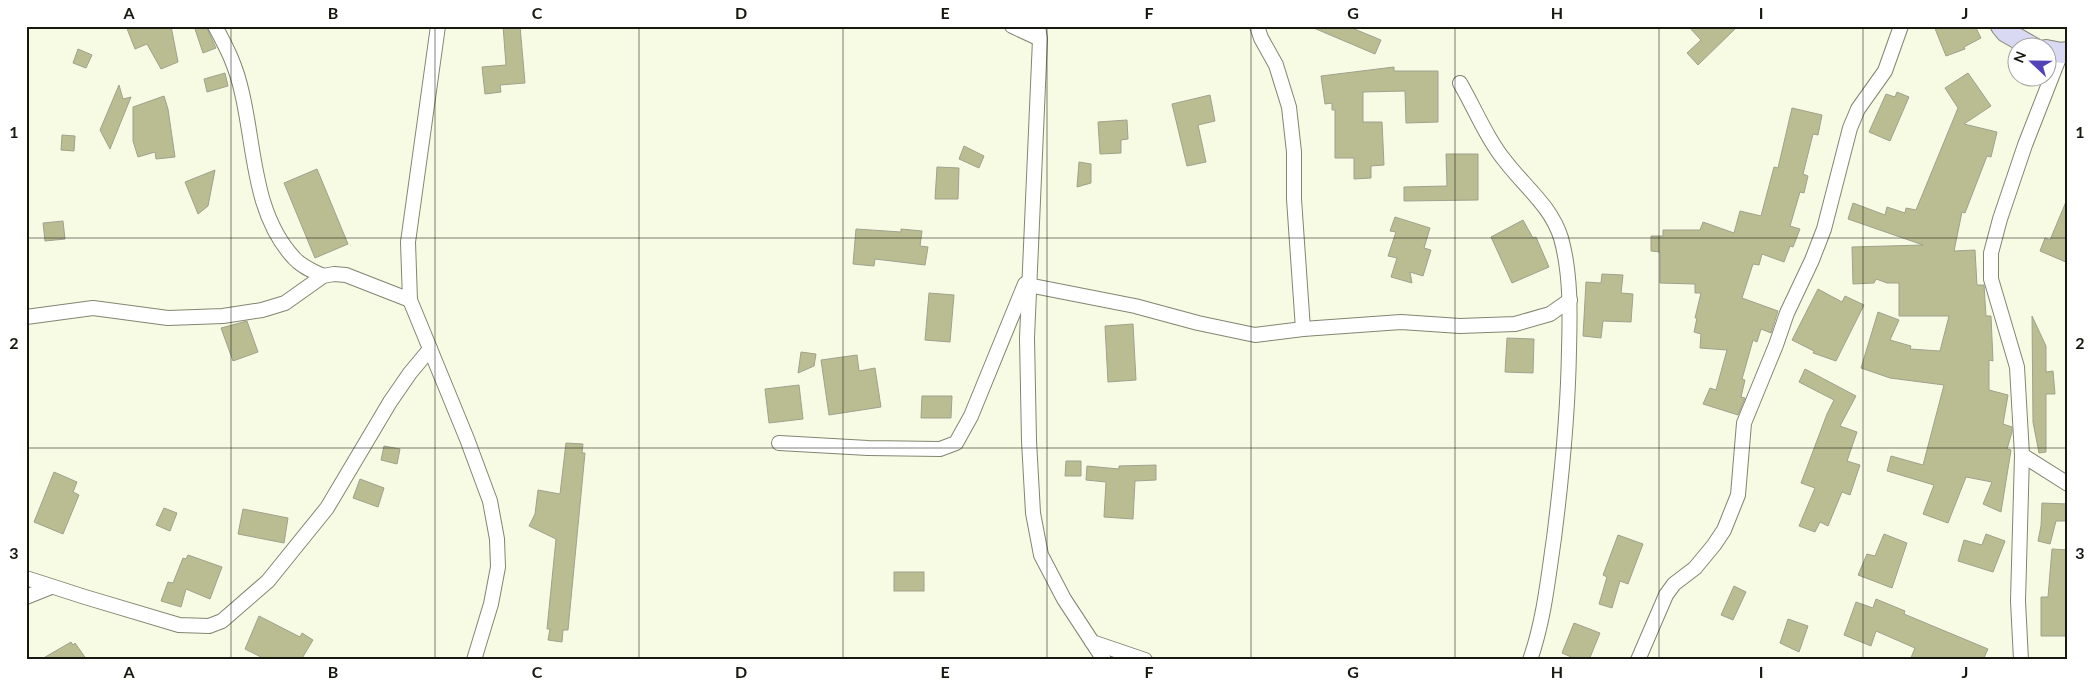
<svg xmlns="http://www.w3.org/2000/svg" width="2094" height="686" font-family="Lato,sans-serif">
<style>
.building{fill:#b9bd91;stroke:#a0a28d}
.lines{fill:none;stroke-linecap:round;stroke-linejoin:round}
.street-casing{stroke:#838571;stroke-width:16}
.secondary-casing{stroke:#838571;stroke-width:22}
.street{stroke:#fff;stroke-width:14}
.secondary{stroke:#dad9f3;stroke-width:20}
.grid{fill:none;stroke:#171810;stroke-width:1;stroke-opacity:0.55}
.neatline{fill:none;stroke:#171810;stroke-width:2}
.grid-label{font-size:16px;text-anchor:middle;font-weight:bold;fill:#171810}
</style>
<rect width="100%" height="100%" fill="#f8fbe4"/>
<g class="building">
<polygon points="126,26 171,26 178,62 161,69 147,44 135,49"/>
<polygon points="194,26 206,26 216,48 203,53"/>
<polygon points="503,26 520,26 525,83 500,85 501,92 485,94 482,67 506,65"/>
<polygon points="1309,26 1347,26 1381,40 1375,54"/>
<polygon points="1688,26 1738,26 1698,65 1687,53 1701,40"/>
<polygon points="1934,26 1975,26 1981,38 1964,47 1965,49 1946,56"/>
<polygon points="78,49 92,55 86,68 73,63"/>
<polygon points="1394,67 1394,71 1438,71 1438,122 1406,123 1405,91 1363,92 1363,122 1382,122 1384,165 1371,166 1371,178 1354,179 1354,158 1335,158 1335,110 1332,110 1332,103 1325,104 1321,76"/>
<polygon points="225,73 228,86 207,92 204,79"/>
<polygon points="1968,73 1991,106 1964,124 1997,132 1991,157 1987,156 1965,213 1962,212 1954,251 1975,250 1977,285 1984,285 1986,316 1991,316 1993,361 1989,360 1989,390 2008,395 2003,424 2012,427 2012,432 2007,449 2011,450 2001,512 1983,504 1992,482 1966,477 1948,523 1923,514 1934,485 1887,471 1891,456 1923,465 1944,385 1890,378 1861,368 1878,312 1899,320 1890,340 1911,346 1910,349 1940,351 1949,316 1899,316 1899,283 1887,283 1876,279 1874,283 1853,284 1852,247 1923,245 1848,219 1853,203 1885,215 1887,207 1905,213 1906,208 1916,210 1958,108 1945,88"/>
<polygon points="119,85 123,99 131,97 110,149 100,130"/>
<polygon points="1897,92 1909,97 1890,141 1869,132 1886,94 1895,97"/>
<polygon points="1210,95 1215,121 1198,125 1206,162 1187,166 1172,104"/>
<polygon points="164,96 168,109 175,157 156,159 155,152 138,157 133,141 133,107"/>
<polygon points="1792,108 1822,115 1818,135 1813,134 1803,174 1808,176 1804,193 1800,192 1790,226 1800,229 1793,247 1790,246 1784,262 1762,254 1759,265 1753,264 1742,298 1778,311 1771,333 1761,329 1757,342 1753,340 1742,379 1745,380 1741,397 1745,398 1738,415 1703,404 1710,388 1716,390 1727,350 1700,348 1701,334 1694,332 1697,318 1695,318 1701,293 1695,293 1695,284 1660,283 1660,252 1651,251 1651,236 1663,236 1663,230 1700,230 1703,222 1734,233 1740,211 1761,216 1774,167 1778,168"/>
<polygon points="1127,120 1128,139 1121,140 1121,153 1100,154 1098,122"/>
<polygon points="62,135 75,136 74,151 61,150"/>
<polygon points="964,146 984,156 979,168 959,159"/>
<polygon points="1446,154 1478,154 1478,200 1404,201 1404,187 1447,186"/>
<polygon points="1079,162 1091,164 1091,183 1077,187"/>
<polygon points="937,167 959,168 958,199 935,199"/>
<polygon points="317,169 348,244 315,258 284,183"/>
<polygon points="215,170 208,206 198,214 185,182"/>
<polygon points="2068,197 2068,263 2040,251 2045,238 2050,240"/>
<polygon points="1395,217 1430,228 1424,248 1431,250 1423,276 1410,272 1412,283 1391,277 1397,258 1388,256 1396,232 1390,231"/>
<polygon points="1523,220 1533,238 1536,237 1549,267 1512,283 1491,237"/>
<polygon points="63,221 65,239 45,241 43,223"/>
<polygon points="856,229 901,232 901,229 922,231 920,246 928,247 925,265 875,259 874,266 853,264"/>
<polygon points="1602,274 1623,275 1621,293 1633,294 1631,322 1603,321 1601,338 1583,336 1586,282 1601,283"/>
<polygon points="1818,289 1842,302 1845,296 1864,305 1836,361 1813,353 1814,351 1792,340"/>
<polygon points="929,293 954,295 950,342 925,340"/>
<polygon points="2032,316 2046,346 2046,372 2053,371 2055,394 2046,394 2046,452 2039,453 2033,422"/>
<polygon points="247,321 258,352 233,361 221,328"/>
<polygon points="1133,324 1136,380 1108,382 1105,326"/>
<polygon points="1507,338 1534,339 1533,373 1505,372"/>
<polygon points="801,352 816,354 814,366 798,373"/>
<polygon points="857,355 859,371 875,368 881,407 829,415 821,360"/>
<polygon points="1805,369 1856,396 1840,426 1857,432 1847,461 1860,465 1850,495 1842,492 1828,526 1820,522 1815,532 1799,526 1815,488 1801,483 1827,414 1834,400 1799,382"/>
<polygon points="799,385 803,419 769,423 765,389"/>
<polygon points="922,396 952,396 951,418 921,418"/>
<polygon points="566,443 583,444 582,453 585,453 568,630 563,630 562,642 548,640 550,629 547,629 556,539 529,526 535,514 538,490 560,494"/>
<polygon points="384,446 400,449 397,464 381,460"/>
<polygon points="1066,461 1081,461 1081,476 1065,476"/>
<polygon points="1156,465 1156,480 1135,481 1133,519 1104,517 1106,482 1086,480 1087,466 1119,469 1119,466"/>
<polygon points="54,472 77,482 73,492 79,495 63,534 34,522"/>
<polygon points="360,479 384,488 378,507 353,498"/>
<polygon points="2042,503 2068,504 2068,521 2056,521 2050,544 2038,541 2041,526"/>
<polygon points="164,508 177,513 170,531 156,525"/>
<polygon points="243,509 288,518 284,543 238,534"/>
<polygon points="1884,534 1907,543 1892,588 1858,575 1867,554 1875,556"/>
<polygon points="1986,534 2005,541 1993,572 1958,561 1964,540 1982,545"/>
<polygon points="1618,535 1643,544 1628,584 1620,581 1612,608 1599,604 1607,577 1603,575"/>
<polygon points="2052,549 2068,550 2068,636 2041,636 2041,597 2048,597"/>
<polygon points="188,555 222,567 210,599 186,589 181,607 161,601 168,582 173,583 183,558 186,559"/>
<rect x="894" y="572" width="30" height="19"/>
<polygon points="1734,586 1746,592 1733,620 1721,615"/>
<polygon points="1876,599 1905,611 1904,614 1988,649 1983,660 1910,660 1915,648 1876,631 1871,646 1844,635 1856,602 1873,608"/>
<polygon points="259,616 300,637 302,633 313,640 301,660 267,660 245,649"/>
<polygon points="1788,619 1808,626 1799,652 1780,643"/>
<polygon points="1574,623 1600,633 1589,660 1578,660 1562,653"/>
<polygon points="71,642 73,645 75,643 87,660 40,660"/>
</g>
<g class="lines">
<g class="street-casing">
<g id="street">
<path d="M215,26C228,50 236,66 242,93C255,148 253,214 294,258C302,267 313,271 323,276"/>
<polyline points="438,26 408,242 410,300 467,439 490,501 497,539 498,567 491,604 474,660"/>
<polyline points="1012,26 1040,39"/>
<polyline points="1038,26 1040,39 1027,338 1029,441 1033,513 1041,555 1064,599 1104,660"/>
<polyline points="1257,26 1261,38 1276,65 1289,107 1294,152 1294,199 1303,329"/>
<path d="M1460,83C1475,109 1487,139 1506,162C1525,187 1551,206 1561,238C1571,274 1570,313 1569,350C1568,413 1562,475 1554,538C1548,579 1544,620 1530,660"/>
<polyline points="1028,285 1135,306 1198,323 1255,335 1303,329 1401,322 1460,326 1515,324 1550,314 1570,300"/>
<polyline points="26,317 93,308 168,318 223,316 262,310 285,303 323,276 334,274 346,275 410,300"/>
<polyline points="779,443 868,448 940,449 956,443 971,416 1025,284"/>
<polyline points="2022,455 2068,484"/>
<polyline points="26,578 85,597 179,625 209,626 222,621 268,581 327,508 390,402 410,373 430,349"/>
<polyline points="26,597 51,587"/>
<polyline points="1092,642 1145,660"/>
<polyline points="1638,660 1666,595 1674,584 1695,568 1714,545 1724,530 1738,495 1744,423 1776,345 1787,313 1812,260 1824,229 1850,128 1858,109 1885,71 1901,26"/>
<polyline points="2021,660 2018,601 2022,455 2017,367 1991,279 1991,253 2000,219 2025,145 2061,53"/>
</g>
</g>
<g class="secondary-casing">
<g id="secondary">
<polyline points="2001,26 2006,32 2034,48"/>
<polyline points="2046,50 2061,53 2068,52"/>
</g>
</g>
<use href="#street" class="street"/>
<use href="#secondary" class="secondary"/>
</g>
<path class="grid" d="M231,26V660M435,26V660M639,26V660M843,26V660M1047,26V660M1251,26V660M1455,26V660M1659,26V660M1863,26V660M26,238H2068M26,448H2068"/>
<rect width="2094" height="686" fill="none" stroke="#ffffff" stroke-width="55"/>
<g transform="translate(2032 62) rotate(292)"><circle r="24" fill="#ffffff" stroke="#a2a39f"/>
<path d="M0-4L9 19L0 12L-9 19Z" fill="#5342b9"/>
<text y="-8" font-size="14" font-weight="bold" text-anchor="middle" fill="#171810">N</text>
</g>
<rect x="28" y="28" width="2038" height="630" class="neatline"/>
<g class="grid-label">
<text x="129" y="19">A</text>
<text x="333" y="19">B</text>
<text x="537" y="19">C</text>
<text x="741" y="19">D</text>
<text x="945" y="19">E</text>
<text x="1149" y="19">F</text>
<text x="1353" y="19">G</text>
<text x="1557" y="19">H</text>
<text x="1761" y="19">I</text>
<text x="1965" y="19">J</text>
<text x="14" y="138">1</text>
<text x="2080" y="138">1</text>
<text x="14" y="349">2</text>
<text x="2080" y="349">2</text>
<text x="14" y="559">3</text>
<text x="2080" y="559">3</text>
<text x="129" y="678">A</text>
<text x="333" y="678">B</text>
<text x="537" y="678">C</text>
<text x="741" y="678">D</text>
<text x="945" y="678">E</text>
<text x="1149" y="678">F</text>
<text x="1353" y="678">G</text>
<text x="1557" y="678">H</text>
<text x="1761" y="678">I</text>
<text x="1965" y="678">J</text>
</g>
</svg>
